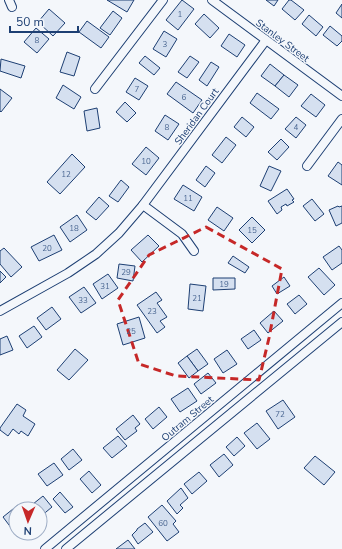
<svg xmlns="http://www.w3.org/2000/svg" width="342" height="549" font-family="'Nunito Sans',sans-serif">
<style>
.building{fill:#d5e0f0;stroke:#1d3f73}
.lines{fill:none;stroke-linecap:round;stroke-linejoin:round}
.street-casing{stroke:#1d3f73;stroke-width:10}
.street{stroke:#f4f7fb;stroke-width:8}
.marked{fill:none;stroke:#c62828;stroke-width:3;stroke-dasharray:8 5;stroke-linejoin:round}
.labels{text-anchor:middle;stroke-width:3;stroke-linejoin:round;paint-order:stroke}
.number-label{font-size:8px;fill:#4b6792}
.street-label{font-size:10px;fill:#1d3f73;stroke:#f4f7fb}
</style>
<rect width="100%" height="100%" fill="#f4f7fb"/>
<g class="building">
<polygon points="107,0 134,0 127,12"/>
<polygon points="182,0 194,9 178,30 166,20"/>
<polygon points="266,0 278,0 274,6"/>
<polygon points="289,0 291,0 304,10 295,20 282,9"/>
<polygon points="342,4 342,18 336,13"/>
<polygon points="49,9 65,23 53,36 38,22"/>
<polygon points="113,11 122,18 110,35 100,28"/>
<polygon points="204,14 219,28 210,38 195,24"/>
<polygon points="309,15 323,27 316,36 302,24"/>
<polygon points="87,21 109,37 101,48 79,32"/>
<polygon points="330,26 342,36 342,41 337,46 323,35"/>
<polygon points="36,28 49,39 37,53 24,42"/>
<polygon points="164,31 177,39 166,57 153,49"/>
<polygon points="229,34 245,45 237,57 221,46"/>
<polygon points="67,52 80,57 74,76 60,72"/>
<polygon points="145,56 160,68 154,75 139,63"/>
<polygon points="190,56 199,62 187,78 178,72"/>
<polygon points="1,59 25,66 21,78 0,71"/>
<polygon points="211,62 219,67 207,86 199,80"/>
<polygon points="270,64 284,75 275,86 261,76"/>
<polygon points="284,75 298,85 289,97 275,86"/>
<polygon points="135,78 148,86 139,100 126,92"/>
<polygon points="176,82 202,100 193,113 167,94"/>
<polygon points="63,85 81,97 74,109 56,98"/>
<polygon points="0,89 12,98 1,112 0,111"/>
<polygon points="257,93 279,109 271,119 250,103"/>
<polygon points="311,94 325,105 316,117 301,106"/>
<polygon points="125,102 136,113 127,122 116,112"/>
<polygon points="97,108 100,128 87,131 84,111"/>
<polygon points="165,115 179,124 168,140 155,131"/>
<polygon points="242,117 254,127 246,137 234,127"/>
<polygon points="296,117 306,125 296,138 285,129"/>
<polygon points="226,137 236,145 222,163 212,155"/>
<polygon points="281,139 289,147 277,160 268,152"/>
<polygon points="146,147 159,158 146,175 132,164"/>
<polygon points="72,154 85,167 60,194 47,182"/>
<polygon points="338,162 342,165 342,185 328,176"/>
<polygon points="206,166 215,173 205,187 196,180"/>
<polygon points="269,166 281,171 271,191 260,186"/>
<polygon points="121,180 129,187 118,202 109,196"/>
<polygon points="183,185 202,197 194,211 174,199"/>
<polygon points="287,189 294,199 292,200 294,202 287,206 286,204 281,207 282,210 277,214 268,201"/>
<polygon points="99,197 109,206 96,220 86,212"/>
<polygon points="312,199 324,214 315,221 303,206"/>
<polygon points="338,206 339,207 342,206 342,223 336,226 329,210"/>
<polygon points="217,207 233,218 224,231 208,220"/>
<polygon points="77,215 87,230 70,242 60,227"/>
<polygon points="252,217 265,230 252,243 239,230"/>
<polygon points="54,235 62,250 39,261 31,247"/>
<polygon points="148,235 159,246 142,262 131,250"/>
<polygon points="339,246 342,250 342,263 332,270 323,257"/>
<polygon points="4,248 22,267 11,277 0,264 0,251"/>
<polygon points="233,256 249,267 245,273 228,263"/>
<polygon points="119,264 135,266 133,281 117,278"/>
<polygon points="319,268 335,285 324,295 308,277"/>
<polygon points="0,271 6,277 0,283"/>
<polygon points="108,274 118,288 102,299 93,284"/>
<polygon points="284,277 290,286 277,294 272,286"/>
<polygon points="213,278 235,278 235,289 213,290"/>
<polygon points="190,284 206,286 203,311 188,309"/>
<polygon points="84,287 96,303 81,313 69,297"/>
<polygon points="156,292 162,300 157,303 167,317 160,321 165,327 157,333 137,305"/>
<polygon points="299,295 307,304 295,314 287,304"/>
<polygon points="52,307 61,319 46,330 37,318"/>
<polygon points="274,311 283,321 268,333 260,323"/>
<polygon points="139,317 145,338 123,345 117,324"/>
<polygon points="34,326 42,337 27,348 19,336"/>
<polygon points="254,330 261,340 248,349 241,339"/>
<polygon points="7,336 13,350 0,355 0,339"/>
<polygon points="75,349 88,360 69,380 57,370"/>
<polygon points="197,349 208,364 198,371 187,356"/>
<polygon points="227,350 237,364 223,373 214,359"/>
<polygon points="187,356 198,371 189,378 178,363"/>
<polygon points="208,373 216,383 201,394 194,384"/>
<polygon points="188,388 197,401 180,412 171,399"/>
<polygon points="283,400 295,417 278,429 266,411"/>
<polygon points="17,404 26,410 23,416 35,424 28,436 21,431 19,434 13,429 8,436 0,430 0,428"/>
<polygon points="159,407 167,417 153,429 145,419"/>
<polygon points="133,415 140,424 135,428 137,431 125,440 116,429"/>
<polygon points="257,423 270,439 257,449 244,433"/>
<polygon points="118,436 127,446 112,458 103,448"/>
<polygon points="237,437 245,446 234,456 226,447"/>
<polygon points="73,449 82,460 69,470 61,459"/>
<polygon points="224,454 233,465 219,477 210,465"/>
<polygon points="315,456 335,472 324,485 304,468"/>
<polygon points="54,463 63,475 47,486 38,474"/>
<polygon points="89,471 101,485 92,493 80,479"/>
<polygon points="199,472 207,481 192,494 184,484"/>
<polygon points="181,488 188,498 180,505 183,508 177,514 167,501"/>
<polygon points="60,492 73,507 65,513 53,499"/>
<polygon points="43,496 52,507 40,517 40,509 28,508"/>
<polygon points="18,505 21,509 16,509 16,533 23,533 18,537 3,517"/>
<polygon points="162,505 176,521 173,524 179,532 167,541 148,517"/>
<polygon points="145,523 153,532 138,544 132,535 137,530 137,529"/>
<polygon points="128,540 135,549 116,549"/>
</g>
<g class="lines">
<g class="street-casing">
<g id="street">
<polyline points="9,0 12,7"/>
<polyline points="212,0 342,96"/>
<polyline points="95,89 163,0"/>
<polyline points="307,166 342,119"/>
<polyline points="143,205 182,234 194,251"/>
<polyline points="0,311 68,273 96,254 119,233 143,205 266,40"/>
<polyline points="45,549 342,303"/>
<polyline points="66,549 342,322"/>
</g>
</g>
<use href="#street" class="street"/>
</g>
<path class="marked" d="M206,227L282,269L269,338L259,380L176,376L139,364L118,300L149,255Z"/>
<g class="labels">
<g class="number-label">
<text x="180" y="17">1</text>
<text x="37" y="43">8</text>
<text x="165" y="47">3</text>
<text x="137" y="92">7</text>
<text x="184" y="100">6</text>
<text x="167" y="130">8</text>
<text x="296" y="130">4</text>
<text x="146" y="164">10</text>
<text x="66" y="177">12</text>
<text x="188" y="201">11</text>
<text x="74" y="231">18</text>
<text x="252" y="233">15</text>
<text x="47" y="251">20</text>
<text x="126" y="275">29</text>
<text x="224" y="287">19</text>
<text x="105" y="289">31</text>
<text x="197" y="301">21</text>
<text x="83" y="303">33</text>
<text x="152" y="314">23</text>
<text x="131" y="334">25</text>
<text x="280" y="417">72</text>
<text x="163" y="526">60</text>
</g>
<g class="street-label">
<text transform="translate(283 40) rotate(37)" y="4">Stanley Street</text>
<text transform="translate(196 116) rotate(-54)" y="4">Sheridan Court</text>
<text transform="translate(187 418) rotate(-40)" y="4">Outram Street</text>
</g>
</g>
<g transform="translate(28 521) rotate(182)"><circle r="19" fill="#f4f7fb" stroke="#9eadc5"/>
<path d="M0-3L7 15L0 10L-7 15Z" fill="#c62828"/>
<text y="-6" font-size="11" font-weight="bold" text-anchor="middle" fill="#1d3f73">N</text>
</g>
<path d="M10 26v6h68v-6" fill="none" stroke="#1d3f73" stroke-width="2"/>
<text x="16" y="26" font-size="12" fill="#1d3f73" stroke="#f4f7fb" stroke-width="3" paint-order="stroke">50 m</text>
</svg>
